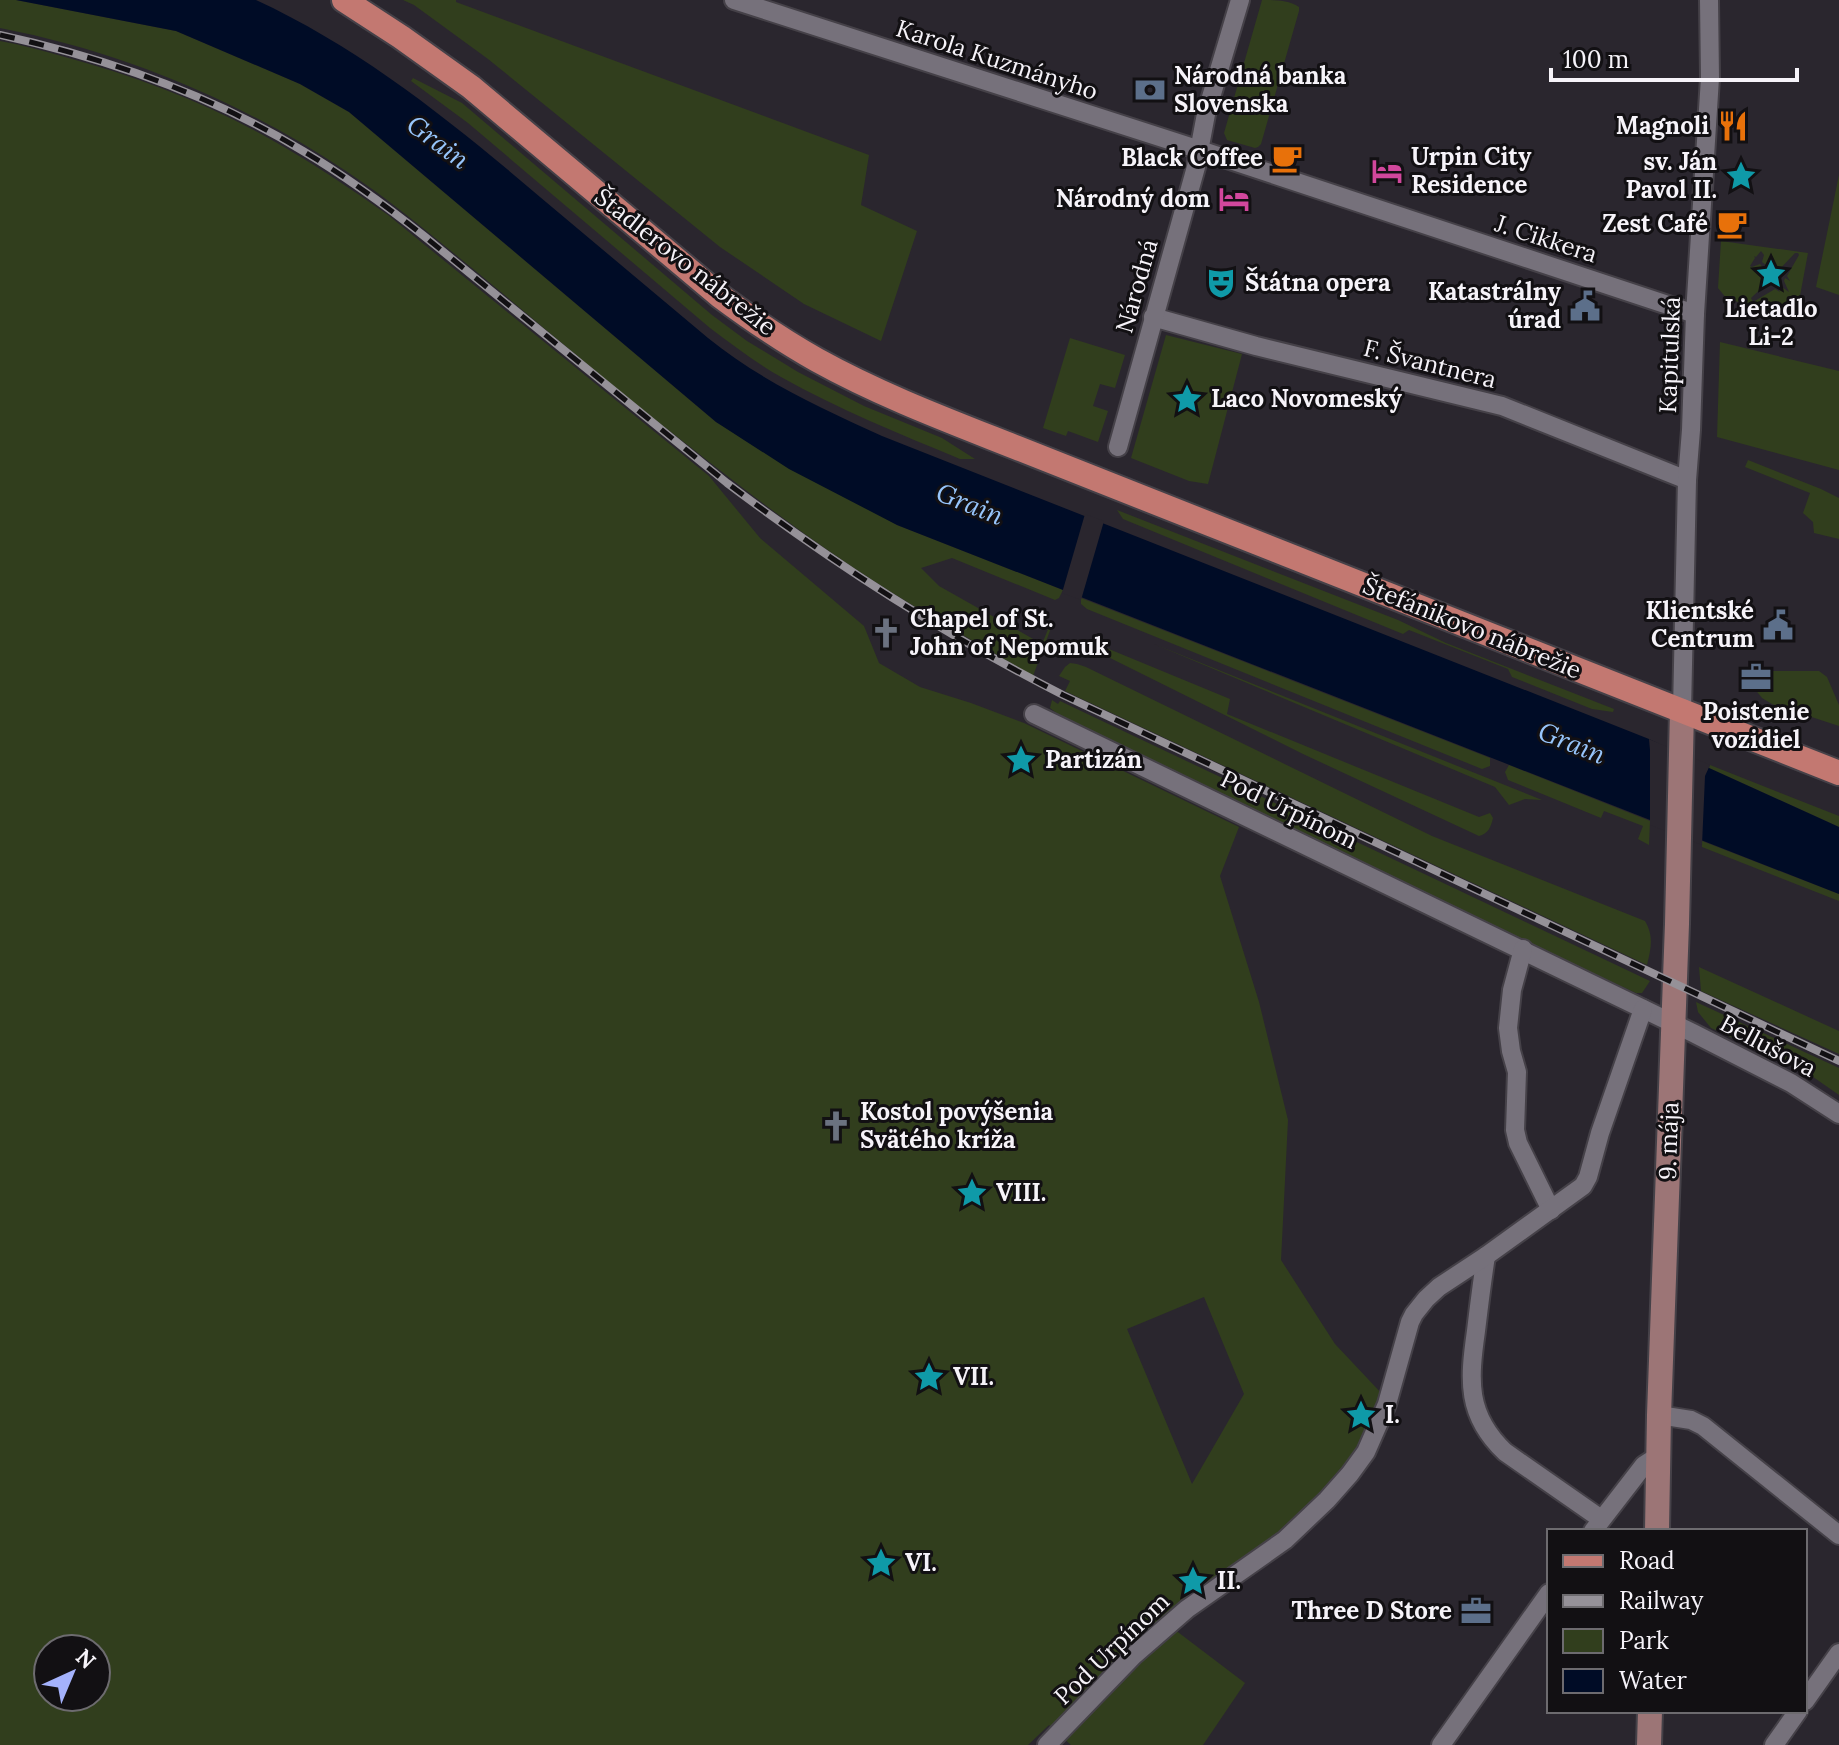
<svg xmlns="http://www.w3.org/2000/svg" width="1839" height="1745" font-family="Lora,serif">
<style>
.green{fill:#313e1d;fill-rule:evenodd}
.water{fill:#000c26}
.pier{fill:#2a262e}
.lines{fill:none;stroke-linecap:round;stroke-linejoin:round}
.minor-casing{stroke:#454148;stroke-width:22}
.secondary-casing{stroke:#454148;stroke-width:28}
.primary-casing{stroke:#454148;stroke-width:28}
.minor{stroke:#76717b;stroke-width:18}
.secondary{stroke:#9c7576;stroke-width:24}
.primary{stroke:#c37871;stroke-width:24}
.rail-casing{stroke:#959198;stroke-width:8}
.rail{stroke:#121013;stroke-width:5;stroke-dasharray:15;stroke-linecap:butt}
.labels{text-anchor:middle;stroke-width:6;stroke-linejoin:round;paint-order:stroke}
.street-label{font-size:24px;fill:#f6f3f9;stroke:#121013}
.poi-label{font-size:24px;font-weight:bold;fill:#f6f3f9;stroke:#121013;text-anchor:start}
.water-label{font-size:26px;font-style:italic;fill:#97c5fb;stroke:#121013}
</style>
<rect width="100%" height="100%" fill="#2a262e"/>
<g class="green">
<path d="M0,0H16L176,31L300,84L349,112L716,422L897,525L1063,590L1059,598L1055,600L952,558L921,568L939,586L1042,644L1049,627L1051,628L1033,676C971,639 907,604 848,564C793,527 741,487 689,446C617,390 548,331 478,273C435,238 393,202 346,171C242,102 124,52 0,28Z"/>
<polygon points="403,0 456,0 456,2 869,155 861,205 917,231 881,341 804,304 720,247 488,59 414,5"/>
<path d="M1262,0C1275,0 1288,0 1299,7V11L1261,144L1258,147L1255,148L1227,140L1224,133Z"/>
<path d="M0,41C22,45 44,51 65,57C136,76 206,103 270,139C311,162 350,188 388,215L709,476L760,538L864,626L879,663L920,687L971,703L1024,723L1239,827L1220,876L1259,1002L1288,1120L1281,1260L1335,1344L1384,1396C1378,1409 1374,1424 1367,1436C1318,1514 1234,1566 1162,1620L1245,1683L1203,1745H1071L1049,1725L1028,1745H0ZM1204,1297L1244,1394L1192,1484L1127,1329ZM48,1649H96V1697H48Z"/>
<path d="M413,78L462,103L712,315L747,341L798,372L864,406L942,438L975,459H960C900,434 838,409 781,377C756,363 733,345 710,328L468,123L411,81Z"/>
<polygon points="1839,175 1839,295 1816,287"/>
<path d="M1721,241L1808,253L1796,317L1727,299L1718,288ZM1761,251L1764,255L1762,262L1776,273L1795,253H1798L1799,255L1787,276L1790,281L1785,278L1784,281L1789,292L1779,285L1777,286L1780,292L1775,289L1753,302L1751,298L1772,278L1760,264L1752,267L1750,266L1755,258L1754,256L1756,257Z"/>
<polygon points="1166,335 1242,354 1208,484 1189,481 1131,458"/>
<polygon points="1070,338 1125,355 1115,388 1100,384 1093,406 1108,411 1098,442 1068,431 1066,436 1043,428"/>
<polygon points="1720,342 1839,371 1839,470 1717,437"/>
<polygon points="1748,460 1821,489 1839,498 1839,539 1814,533 1813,522 1803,513 1810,493 1745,467"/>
<polygon points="1117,510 1398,620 1446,643 1614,709 1613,712 1592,709 1512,677 1508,669 1409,630 1403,634 1123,519"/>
<polygon points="1081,598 1490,758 1490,766 1482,769 1087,609 1081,604"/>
<polygon points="1154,644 1542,800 1525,799 1509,805 1495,787"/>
<path d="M1104,647L1230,699L1227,714L1479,817L1490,813L1493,818C1491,827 1488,834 1479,836L1303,754L1100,653L1099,650Z"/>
<path d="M1070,663L1077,664L1086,667L1432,836L1645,921C1654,936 1651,949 1647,965L1065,691L1070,681L1059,676L1065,667Z"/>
<polygon points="1760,671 1819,671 1827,677 1839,705 1839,726 1772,704 1762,698 1750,683 1761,683"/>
<polygon points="1052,700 1058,704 1060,701 1650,981 1642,993 1636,993 1528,944 1059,715 1050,708"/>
<polygon points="1509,765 1650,821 1649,845 1638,839 1643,826 1604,811 1601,818 1508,780 1505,772"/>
<polygon points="1710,765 1839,816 1839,827 1709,768"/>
<polygon points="1702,841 1839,894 1839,901 1702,847"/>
<polygon points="1699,967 1839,1031 1839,1054 1701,991"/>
<polygon points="1696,1002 1839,1068 1839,1095 1806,1072 1711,1028 1698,1012"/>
</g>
<path class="water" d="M16,0H256C362,49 452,122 540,197C596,244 652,291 708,338C761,381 821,408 882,436L1649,739L1709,768L1839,827V894L897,525L789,469L716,422L349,112L300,84L176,31Z"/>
<g class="pier">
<polygon points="1085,514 1104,521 1081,600 1062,593"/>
<polygon points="1649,739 1710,765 1705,776 1702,845 1650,825 1650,750"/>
</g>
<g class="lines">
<g class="minor-casing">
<g id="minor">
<polyline points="734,0 1200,150 1695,314"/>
<polyline points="1153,317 1256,346 1502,406 1687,480"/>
<polyline points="1118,447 1196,167 1206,114 1240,0"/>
<polyline points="1682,711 1687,480 1691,430 1695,314 1710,78 1709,0"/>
<polyline points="1034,714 1693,1033 1791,1083 1839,1114"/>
<polyline points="1523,949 1512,990 1508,1028 1511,1051 1517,1072 1515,1130 1518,1143 1551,1210"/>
<path d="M1486,1256C1482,1281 1479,1306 1476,1331C1469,1380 1466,1415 1505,1452L1601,1519"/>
<polyline points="1659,1415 1691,1420 1703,1426 1839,1535"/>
<polyline points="1593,1531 1644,1465 1658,1456"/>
<polyline points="1805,1701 1839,1653"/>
<polyline points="1047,1745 1133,1656 1187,1609 1285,1540 1327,1500 1350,1474 1366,1452 1387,1404 1410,1322 1414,1314 1426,1299 1439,1287 1486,1256 1583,1186 1588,1177 1600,1133 1643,1009"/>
<polyline points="1441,1745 1549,1593"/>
<polyline points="1774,1745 1798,1711"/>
</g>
</g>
<g class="secondary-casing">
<g id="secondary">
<polyline points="1657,1531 1659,1415 1677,924 1682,711"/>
<polyline points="1649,1745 1650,1711"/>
</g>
</g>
<g class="primary-casing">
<path id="primary" d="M344,0L401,37L471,87L720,296C751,319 783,341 817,360C882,396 952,422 1020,449L1839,773"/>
</g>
<use href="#minor" class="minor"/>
<use href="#secondary" class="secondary"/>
<use href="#primary" class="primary"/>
<g class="rail-casing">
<path id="rail" d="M0,35C106,58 209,94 303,151C345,176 385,205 424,236L727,483C833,563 945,635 1063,695L1839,1061"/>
</g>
<use href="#rail" class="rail"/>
</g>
<defs>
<g id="bank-bare" transform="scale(2.4)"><path d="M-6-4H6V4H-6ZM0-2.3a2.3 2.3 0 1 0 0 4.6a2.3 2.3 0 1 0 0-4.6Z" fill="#5c6f8a" stroke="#121013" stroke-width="2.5" paint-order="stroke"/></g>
<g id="restaurant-bare" transform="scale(2.4)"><path d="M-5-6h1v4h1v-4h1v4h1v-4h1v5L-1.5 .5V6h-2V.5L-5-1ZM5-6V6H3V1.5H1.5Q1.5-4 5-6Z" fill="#e8710a" stroke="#121013" stroke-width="2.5" paint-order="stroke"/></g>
<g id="cafe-bare" transform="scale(2.4)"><path d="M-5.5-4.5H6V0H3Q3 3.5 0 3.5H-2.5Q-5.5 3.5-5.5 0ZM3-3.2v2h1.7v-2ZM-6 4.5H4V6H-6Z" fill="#e8710a" stroke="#121013" stroke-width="2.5" paint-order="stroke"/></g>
<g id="hotel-bare" transform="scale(2.4)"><path d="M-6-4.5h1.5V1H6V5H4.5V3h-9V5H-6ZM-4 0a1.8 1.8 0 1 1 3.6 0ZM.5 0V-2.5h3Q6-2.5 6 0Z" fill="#d1479c" stroke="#121013" stroke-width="2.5" paint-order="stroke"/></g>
<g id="sight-bare" transform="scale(2.4)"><path d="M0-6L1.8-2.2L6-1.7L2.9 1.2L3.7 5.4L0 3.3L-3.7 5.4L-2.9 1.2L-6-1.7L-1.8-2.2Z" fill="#0f9aa8" stroke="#121013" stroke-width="2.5" paint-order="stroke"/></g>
<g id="theatre-bare" transform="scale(2.4)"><path d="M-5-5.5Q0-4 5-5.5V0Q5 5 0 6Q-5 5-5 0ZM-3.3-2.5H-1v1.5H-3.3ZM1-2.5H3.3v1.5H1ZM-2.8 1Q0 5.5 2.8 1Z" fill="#0f9aa8" stroke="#121013" stroke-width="2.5" paint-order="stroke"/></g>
<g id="civic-bare" transform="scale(2.4)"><path d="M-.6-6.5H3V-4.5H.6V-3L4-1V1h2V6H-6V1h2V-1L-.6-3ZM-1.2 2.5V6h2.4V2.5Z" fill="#5c6f8a" stroke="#121013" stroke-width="2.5" paint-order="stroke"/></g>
<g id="church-bare" transform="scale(2.4)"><path d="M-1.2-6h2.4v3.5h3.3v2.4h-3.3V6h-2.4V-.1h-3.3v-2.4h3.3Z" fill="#6b7280" stroke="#121013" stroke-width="2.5" paint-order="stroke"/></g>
<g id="office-bare" transform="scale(2.4)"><path d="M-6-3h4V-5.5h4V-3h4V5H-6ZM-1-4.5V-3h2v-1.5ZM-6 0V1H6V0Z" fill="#5c6f8a" stroke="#121013" stroke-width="2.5" paint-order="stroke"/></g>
</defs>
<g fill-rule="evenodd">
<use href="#bank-bare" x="1150" y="90"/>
<use href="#restaurant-bare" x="1733" y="126"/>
<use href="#cafe-bare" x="1287" y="158"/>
<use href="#hotel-bare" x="1387" y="171"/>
<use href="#sight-bare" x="1741" y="176"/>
<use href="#hotel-bare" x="1234" y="199"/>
<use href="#cafe-bare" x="1732" y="224"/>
<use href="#sight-bare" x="1771" y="274"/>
<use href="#theatre-bare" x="1221" y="283"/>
<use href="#civic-bare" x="1585" y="306"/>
<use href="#sight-bare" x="1187" y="399"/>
<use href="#civic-bare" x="1778" y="625"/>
<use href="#church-bare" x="886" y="633"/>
<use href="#office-bare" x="1756" y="677"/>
<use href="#sight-bare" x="1021" y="760"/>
<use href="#church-bare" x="836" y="1126"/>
<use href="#sight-bare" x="972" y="1193"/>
<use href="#sight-bare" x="929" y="1377"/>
<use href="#sight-bare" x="1361" y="1415"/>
<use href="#sight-bare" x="881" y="1563"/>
<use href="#sight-bare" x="1193" y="1581"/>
<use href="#office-bare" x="1476" y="1611"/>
</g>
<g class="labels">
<g class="street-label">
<text transform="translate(997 60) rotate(18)" y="8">Karola Kuzmányho</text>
<text transform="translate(1546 239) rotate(18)" y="8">J. Cikkera</text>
<text transform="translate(685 262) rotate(38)" y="8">Štadlerovo nábrežie</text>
<text transform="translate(1137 286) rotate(-74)" y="8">Národná</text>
<text transform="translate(1670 355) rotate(-88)" y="8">Kapitulská</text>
<text transform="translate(1430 364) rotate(14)" y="8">F. Švantnera</text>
<text transform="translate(1472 628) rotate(22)" y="8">Štefánikovo nábrežie</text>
<text transform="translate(1289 810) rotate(26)" y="8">Pod Urpínom</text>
<text transform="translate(1768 1046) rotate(28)" y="8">Bellušova</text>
<text transform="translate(1669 1141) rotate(-88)" y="8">9. mája</text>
<text transform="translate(1112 1649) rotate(-44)" y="8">Pod Urpínom</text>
</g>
<g class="poi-label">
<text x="1174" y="84">Národná banka<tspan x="1174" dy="28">Slovenska</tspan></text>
<text x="1709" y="134" text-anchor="end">Magnoli</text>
<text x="1411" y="165">Urpin City<tspan x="1411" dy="28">Residence</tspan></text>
<text x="1263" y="166" text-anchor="end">Black Coffee</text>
<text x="1717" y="170" text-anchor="end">sv. Ján<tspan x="1717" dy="28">Pavol II.</tspan></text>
<text x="1210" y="207" text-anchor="end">Národný dom</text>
<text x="1708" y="232" text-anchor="end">Zest Café</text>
<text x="1245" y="291">Štátna opera</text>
<text x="1561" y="300" text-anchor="end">Katastrálny<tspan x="1561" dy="28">úrad</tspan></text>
<text x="1771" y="317" text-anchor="middle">Lietadlo<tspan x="1771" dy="28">Li-2</tspan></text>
<text x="1211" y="407">Laco Novomeský</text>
<text x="1754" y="619" text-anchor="end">Klientské<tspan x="1754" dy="28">Centrum</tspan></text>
<text x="910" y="627">Chapel of St.<tspan x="910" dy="28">John of Nepomuk</tspan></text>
<text x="1756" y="720" text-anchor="middle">Poistenie<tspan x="1756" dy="28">vozidiel</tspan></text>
<text x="1045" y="768">Partizán</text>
<text x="860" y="1120">Kostol povýšenia<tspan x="860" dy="28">Svätého kríža</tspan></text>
<text x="996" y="1201">VIII.</text>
<text x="953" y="1385">VII.</text>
<text x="1385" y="1423">I.</text>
<text x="905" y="1571">VI.</text>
<text x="1217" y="1589">II.</text>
<text x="1452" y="1619" text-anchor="end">Three D Store</text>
</g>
<g class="water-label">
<text transform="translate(438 142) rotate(37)" y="9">Grain</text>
<text transform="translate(970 504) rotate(22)" y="9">Grain</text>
<text transform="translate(1572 743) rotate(22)" y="9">Grain</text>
</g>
</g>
<rect x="1547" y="1529" width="260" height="184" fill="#121013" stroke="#6d6b6f" stroke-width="2"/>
<rect x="1563" y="1555" width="40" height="12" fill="#c37871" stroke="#6d6b6f" stroke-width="2"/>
<text x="1619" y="1569" font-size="24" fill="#f6f3f9">Road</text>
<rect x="1563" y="1595" width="40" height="12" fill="#959198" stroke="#6d6b6f" stroke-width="2"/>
<text x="1619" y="1609" font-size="24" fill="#f6f3f9">Railway</text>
<rect x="1563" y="1629" width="40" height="24" fill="#313e1d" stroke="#6d6b6f" stroke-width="2"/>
<text x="1619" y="1649" font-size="24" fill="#f6f3f9">Park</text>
<rect x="1563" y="1669" width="40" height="24" fill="#000c26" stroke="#6d6b6f" stroke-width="2"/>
<text x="1619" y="1689" font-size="24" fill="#f6f3f9">Water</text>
<g transform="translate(72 1673) rotate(44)"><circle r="38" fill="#121013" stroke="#6d6b6f" stroke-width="2"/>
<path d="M0-6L14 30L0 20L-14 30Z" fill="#a4b2fc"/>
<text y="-12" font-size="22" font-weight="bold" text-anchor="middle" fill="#f6f3f9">N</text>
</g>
<path d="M1551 68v12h246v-12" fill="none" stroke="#f6f3f9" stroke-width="4"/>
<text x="1563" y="68" font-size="24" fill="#f6f3f9" stroke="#121013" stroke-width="6" paint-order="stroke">100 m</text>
</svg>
